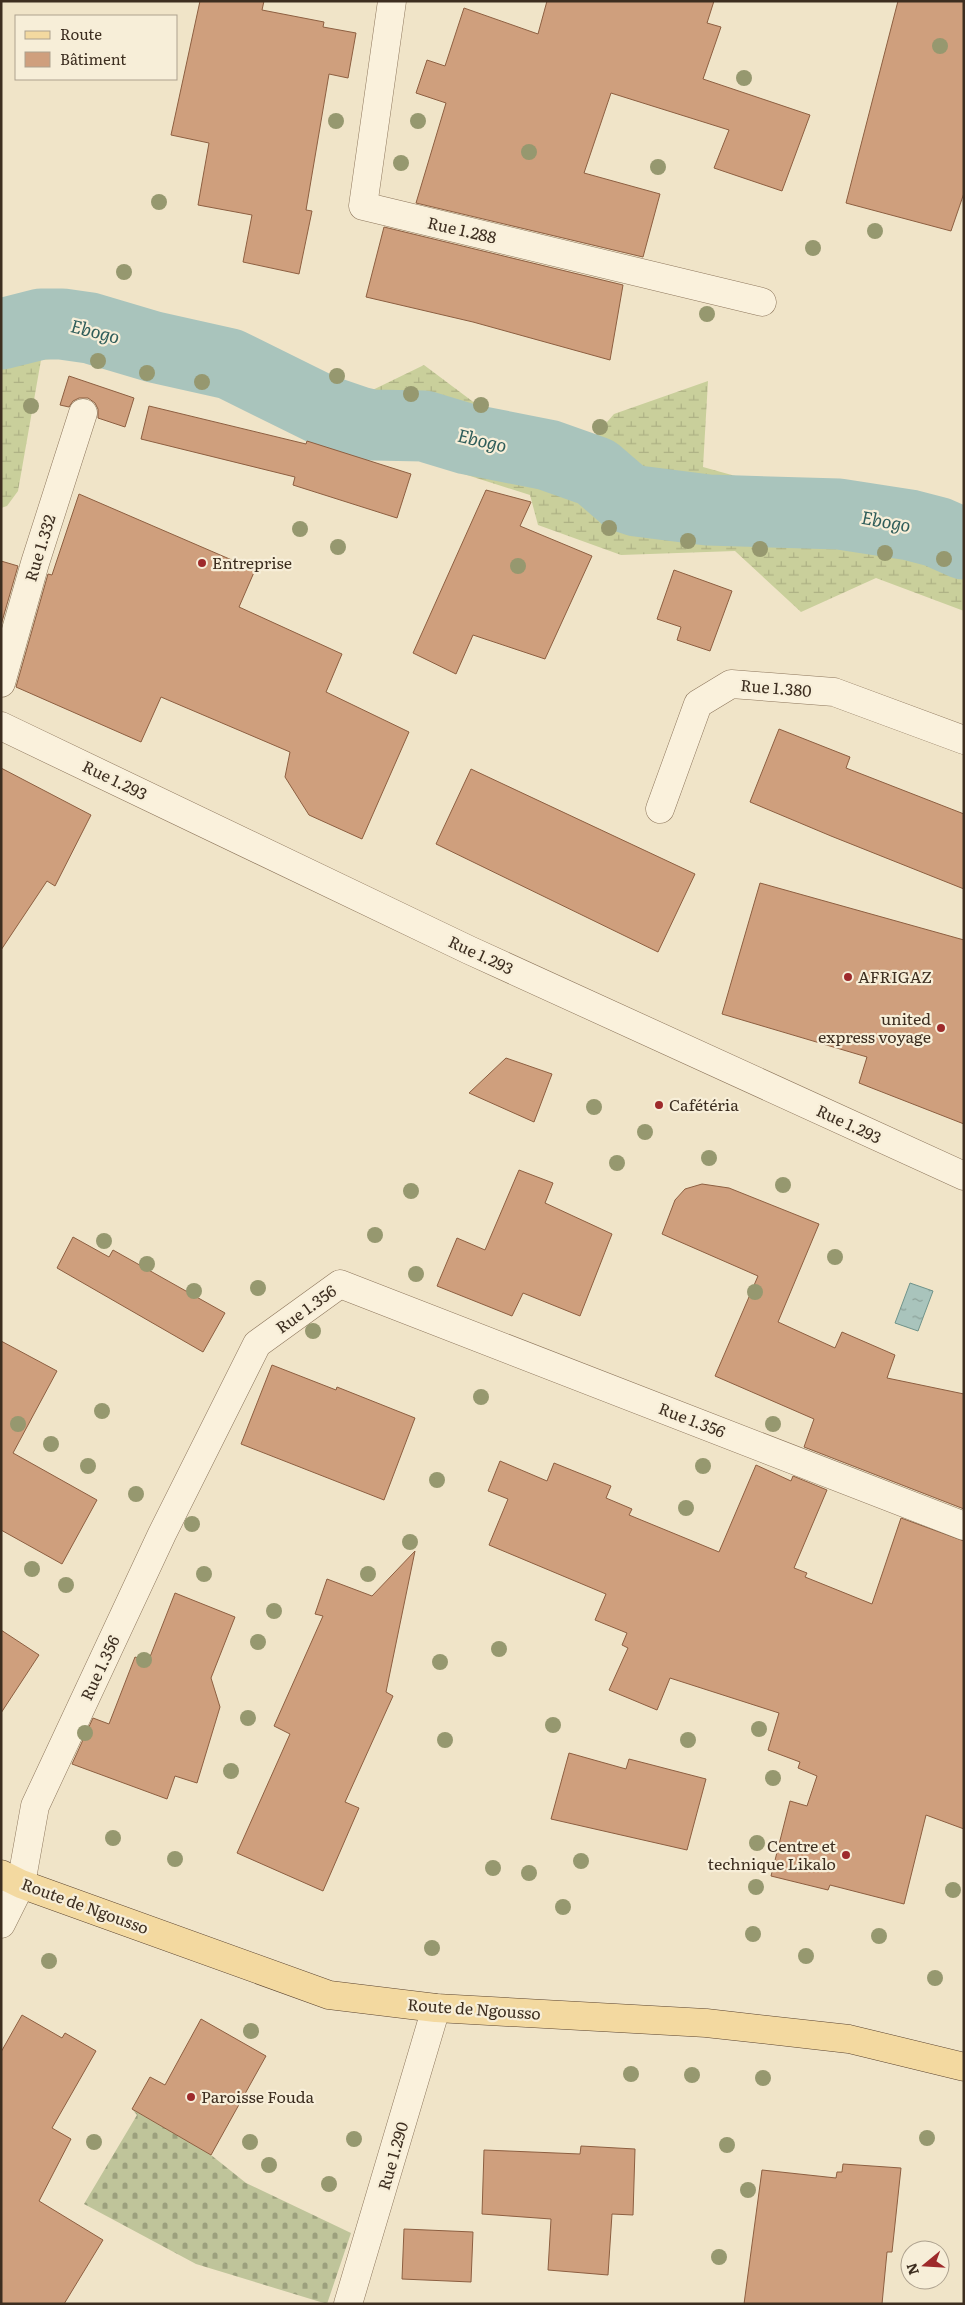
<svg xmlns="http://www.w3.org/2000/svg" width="965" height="2305" font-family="Literata,serif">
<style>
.wetland{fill:url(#wetland-marsh)}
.cemetery{fill:url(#cemetery-stones)}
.water{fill:url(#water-ripples);stroke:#6f938a}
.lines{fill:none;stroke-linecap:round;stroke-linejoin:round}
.river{stroke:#a9c4bc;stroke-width:71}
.building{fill:#cf9f7d;stroke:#8d5f41}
.minor-casing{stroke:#8d765c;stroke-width:29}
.major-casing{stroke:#5b4430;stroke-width:29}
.minor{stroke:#faf1dc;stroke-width:28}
.major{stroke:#f3d9a0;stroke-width:28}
.tree{fill:#96986f}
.poi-dot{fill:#9e2a2b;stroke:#f7eed8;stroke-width:2}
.labels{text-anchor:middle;stroke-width:4.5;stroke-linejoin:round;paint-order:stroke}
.street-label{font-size:16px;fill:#3d2e20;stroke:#f7eed8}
.poi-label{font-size:16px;fill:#3d2e20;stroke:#f7eed8;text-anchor:start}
.water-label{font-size:18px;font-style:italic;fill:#2f5d5a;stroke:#f7eed8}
</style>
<defs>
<pattern id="wetland-marsh" width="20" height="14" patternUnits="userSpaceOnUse" patternTransform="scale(1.25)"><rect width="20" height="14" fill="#c9cf9b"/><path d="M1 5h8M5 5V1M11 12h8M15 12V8" fill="none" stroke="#aeb285"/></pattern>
<pattern id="cemetery-stones" width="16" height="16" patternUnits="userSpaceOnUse" patternTransform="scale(1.25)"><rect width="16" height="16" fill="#bfc49a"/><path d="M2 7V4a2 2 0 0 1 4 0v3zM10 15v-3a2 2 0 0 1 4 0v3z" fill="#9ca07d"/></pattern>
<pattern id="water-ripples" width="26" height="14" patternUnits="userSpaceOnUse" patternTransform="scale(1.25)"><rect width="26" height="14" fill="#a9c4bc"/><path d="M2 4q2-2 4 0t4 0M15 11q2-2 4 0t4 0" fill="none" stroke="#8ba098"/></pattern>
</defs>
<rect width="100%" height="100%" fill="#f0e4c8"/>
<polygon class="wetland" points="79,306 161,318 352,400 424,365 512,431 594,437 614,414 708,381 703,467 937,532 964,536 964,611 876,578 801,612 735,551 621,555 538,525 530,495 147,373 98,354 41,360 18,491 7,506 1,508 1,319"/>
<polygon class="cemetery" points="132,2109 211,2155 246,2183 351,2233 327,2304 196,2264 84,2204 137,2115"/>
<polygon class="water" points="910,1283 933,1291 918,1331 895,1323"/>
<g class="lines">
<polyline class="river" points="1,334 41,324 62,324 90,328 154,347 230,364 321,409 359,422 372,425 424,426 467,439 548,455 596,472 625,497 637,501 708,510 839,514 910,525 937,532 964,544"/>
</g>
<g class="building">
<polygon points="200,1 264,1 262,10 324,22 323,27 356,33 348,78 329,74 306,210 312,211 299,274 243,262 252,215 198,205 209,143 171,135"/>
<polygon points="547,1 714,1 707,23 721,27 703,79 810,115 782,191 714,168 729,130 611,93 584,173 660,194 643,257 416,203 446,103 416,93 427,60 445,66 464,8 538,34"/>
<polygon points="898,1 964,1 964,193 951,231 846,203"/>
<polygon points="384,227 623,285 610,360 473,322 366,297"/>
<polygon points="69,376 134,398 125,427 98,418 98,409 95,403 88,398 79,398 73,401 69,407 60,405"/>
<polygon points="149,406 306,444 307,441 411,474 397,518 293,485 295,477 141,439"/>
<polygon points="486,490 531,502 520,526 592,556 545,659 473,635 456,674 413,653"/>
<polygon points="79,494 255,570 239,607 342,654 326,692 409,732 362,839 309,815 285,777 290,752 161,697 141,742 16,687 48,574 52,575"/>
<polygon points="1,561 18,566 1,625"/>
<polygon points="674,570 732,591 710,651 677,640 681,627 657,619"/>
<polygon points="779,729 850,757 846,768 964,814 964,889 831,836 750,802"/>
<polygon points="1,768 91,815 55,886 47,881 1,950"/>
<polygon points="471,769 695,874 658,952 436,844"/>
<polygon points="760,883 964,940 964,1124 859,1083 867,1057 722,1014"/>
<polygon points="506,1058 552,1074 534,1122 469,1093"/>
<polygon points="519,1170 553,1183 545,1203 612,1234 580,1316 523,1293 512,1316 437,1286 457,1238 485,1250"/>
<polygon points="702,1184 729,1188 819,1224 778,1322 835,1348 842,1332 895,1355 887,1378 964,1394 964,1509 804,1447 814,1419 715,1376 758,1276 662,1234 675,1200 685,1189"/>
<polygon points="73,1237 109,1257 113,1250 225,1313 203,1352 57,1268"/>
<polygon points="1,1341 57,1371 13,1453 97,1500 62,1564 1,1530"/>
<polygon points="272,1365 336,1390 337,1387 415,1418 384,1500 241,1444"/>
<polygon points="500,1461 547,1481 554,1463 611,1486 606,1498 632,1509 629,1515 719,1552 756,1465 791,1481 793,1476 827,1490 794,1568 807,1573 805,1577 872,1604 901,1518 964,1541 964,1829 926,1815 904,1904 830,1885 828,1890 771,1876 790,1801 807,1806 817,1776 798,1768 800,1762 768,1750 779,1713 670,1678 657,1710 609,1690 628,1648 622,1645 627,1633 595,1620 606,1594 489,1545 508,1499 488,1491"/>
<polygon points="415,1551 386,1692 393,1696 345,1802 359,1808 323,1891 237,1853 290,1734 274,1726 323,1616 315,1614 327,1579 372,1596"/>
<polygon points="175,1593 235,1617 211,1678 220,1707 197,1783 175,1776 167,1799 72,1764 93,1718 109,1724 135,1657 148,1662"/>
<polygon points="1,1630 39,1655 1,1713"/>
<polygon points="569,1753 626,1769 629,1759 706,1779 687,1850 551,1819"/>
<polygon points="22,2015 62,2038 65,2033 96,2051 52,2128 71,2139 39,2201 103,2240 64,2304 1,2304 1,2052"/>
<polygon points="201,2019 266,2056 211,2155 132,2109 150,2077 165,2085"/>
<polygon points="581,2146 635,2149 633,2215 612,2214 608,2275 548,2270 551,2219 482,2214 484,2150 580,2154"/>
<polygon points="843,2164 901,2168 892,2252 887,2252 882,2304 744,2304 762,2170 836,2178 837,2172 842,2172"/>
<polygon points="404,2229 473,2232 471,2282 402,2279"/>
</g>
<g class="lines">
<g class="minor-casing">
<g id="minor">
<polyline points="392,1 363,206 762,302"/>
<polyline points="1,683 35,563 83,413"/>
<polyline points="1,726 469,950 964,1176"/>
<polyline points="660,809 698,704 731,684 834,692 964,740"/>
<polyline points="1,1924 21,1884 35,1806 162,1534 257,1344 340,1284 964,1526"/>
<polyline points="348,2304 436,2008"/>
</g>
</g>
<g class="major-casing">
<polyline id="major" points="1,1874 21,1884 329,1995 436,2008 706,2023 849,2039 964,2067"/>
</g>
<use href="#minor" class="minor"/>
<use href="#major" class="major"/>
</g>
<g class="tree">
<circle cx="940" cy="46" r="8"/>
<circle cx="744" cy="78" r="8"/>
<circle cx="336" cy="121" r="8"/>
<circle cx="418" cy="121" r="8"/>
<circle cx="529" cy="152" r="8"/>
<circle cx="401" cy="163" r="8"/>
<circle cx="658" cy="167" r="8"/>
<circle cx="159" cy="202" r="8"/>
<circle cx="875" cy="231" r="8"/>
<circle cx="813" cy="248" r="8"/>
<circle cx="124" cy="272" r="8"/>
<circle cx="707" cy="314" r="8"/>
<circle cx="98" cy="361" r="8"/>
<circle cx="147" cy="373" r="8"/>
<circle cx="337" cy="376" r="8"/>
<circle cx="202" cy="382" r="8"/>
<circle cx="411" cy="394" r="8"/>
<circle cx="481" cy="405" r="8"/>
<circle cx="31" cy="406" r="8"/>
<circle cx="600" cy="427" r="8"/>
<circle cx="609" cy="528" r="8"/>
<circle cx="300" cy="529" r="8"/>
<circle cx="688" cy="541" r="8"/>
<circle cx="338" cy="547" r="8"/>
<circle cx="760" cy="549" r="8"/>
<circle cx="885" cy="553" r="8"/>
<circle cx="944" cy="559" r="8"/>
<circle cx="518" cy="566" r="8"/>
<circle cx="594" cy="1107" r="8"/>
<circle cx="645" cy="1132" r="8"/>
<circle cx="709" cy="1158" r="8"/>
<circle cx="617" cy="1163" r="8"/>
<circle cx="783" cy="1185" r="8"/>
<circle cx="411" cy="1191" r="8"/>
<circle cx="375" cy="1235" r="8"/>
<circle cx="104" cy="1241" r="8"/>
<circle cx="835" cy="1257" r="8"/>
<circle cx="147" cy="1264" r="8"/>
<circle cx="416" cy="1274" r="8"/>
<circle cx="258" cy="1288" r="8"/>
<circle cx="194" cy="1291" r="8"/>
<circle cx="755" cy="1292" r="8"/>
<circle cx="313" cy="1331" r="8"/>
<circle cx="481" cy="1397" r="8"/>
<circle cx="102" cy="1411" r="8"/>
<circle cx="18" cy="1424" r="8"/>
<circle cx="773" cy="1424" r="8"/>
<circle cx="51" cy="1444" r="8"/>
<circle cx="88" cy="1466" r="8"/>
<circle cx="703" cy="1466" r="8"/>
<circle cx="437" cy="1480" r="8"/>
<circle cx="136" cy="1494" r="8"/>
<circle cx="686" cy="1508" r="8"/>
<circle cx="192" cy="1524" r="8"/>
<circle cx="410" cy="1542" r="8"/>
<circle cx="32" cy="1569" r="8"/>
<circle cx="204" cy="1574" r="8"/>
<circle cx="368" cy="1574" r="8"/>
<circle cx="66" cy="1585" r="8"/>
<circle cx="274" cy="1611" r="8"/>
<circle cx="258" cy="1642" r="8"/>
<circle cx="499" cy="1649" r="8"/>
<circle cx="144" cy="1660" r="8"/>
<circle cx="440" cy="1662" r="8"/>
<circle cx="248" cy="1718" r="8"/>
<circle cx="553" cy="1725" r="8"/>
<circle cx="759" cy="1729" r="8"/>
<circle cx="85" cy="1733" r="8"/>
<circle cx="445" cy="1740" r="8"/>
<circle cx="688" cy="1740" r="8"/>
<circle cx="231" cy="1771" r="8"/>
<circle cx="773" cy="1778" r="8"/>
<circle cx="113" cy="1838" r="8"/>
<circle cx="757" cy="1843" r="8"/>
<circle cx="175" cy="1859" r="8"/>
<circle cx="581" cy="1861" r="8"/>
<circle cx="493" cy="1868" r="8"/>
<circle cx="529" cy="1873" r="8"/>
<circle cx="756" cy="1887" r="8"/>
<circle cx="953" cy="1890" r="8"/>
<circle cx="563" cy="1907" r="8"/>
<circle cx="753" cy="1934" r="8"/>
<circle cx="879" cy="1936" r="8"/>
<circle cx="432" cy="1948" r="8"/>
<circle cx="806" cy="1956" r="8"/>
<circle cx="49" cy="1961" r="8"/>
<circle cx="935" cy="1978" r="8"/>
<circle cx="251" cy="2031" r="8"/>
<circle cx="631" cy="2074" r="8"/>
<circle cx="692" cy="2075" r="8"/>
<circle cx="763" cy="2078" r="8"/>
<circle cx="927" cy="2138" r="8"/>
<circle cx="354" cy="2139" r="8"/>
<circle cx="94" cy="2142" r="8"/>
<circle cx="250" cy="2142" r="8"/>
<circle cx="727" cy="2145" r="8"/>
<circle cx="269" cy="2165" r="8"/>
<circle cx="329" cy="2184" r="8"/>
<circle cx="748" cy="2190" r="8"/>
<circle cx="719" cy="2257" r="8"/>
</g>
<g class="poi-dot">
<circle cx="202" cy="563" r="5"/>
<circle cx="848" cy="977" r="5"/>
<circle cx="941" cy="1028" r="5"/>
<circle cx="659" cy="1105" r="5"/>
<circle cx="846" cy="1855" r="5"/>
<circle cx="191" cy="2097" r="5"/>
</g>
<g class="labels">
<g class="street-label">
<text transform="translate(462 230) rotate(13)" y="6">Rue 1.288</text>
<text transform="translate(40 548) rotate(-73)" y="6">Rue 1.332</text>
<text transform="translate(776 688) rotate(5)" y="6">Rue 1.380</text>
<text transform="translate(115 780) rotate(26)" y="6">Rue 1.293</text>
<text transform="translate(481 955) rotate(25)" y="6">Rue 1.293</text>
<text transform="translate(849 1124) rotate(25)" y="6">Rue 1.293</text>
<text transform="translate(306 1309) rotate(-36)" y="6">Rue 1.356</text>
<text transform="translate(692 1420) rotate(21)" y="6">Rue 1.356</text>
<text transform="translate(100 1668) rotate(-65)" y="6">Rue 1.356</text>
<text transform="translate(85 1906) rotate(20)" y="6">Route de Ngousso</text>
<text transform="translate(474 2009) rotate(4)" y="6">Route de Ngousso</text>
<text transform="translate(393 2156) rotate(-74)" y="6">Rue 1.290</text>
</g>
<g class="poi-label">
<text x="212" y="569">Entreprise</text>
<text x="858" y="983">AFRIGAZ</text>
<text x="931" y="1025" text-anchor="end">united<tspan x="931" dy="18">express voyage</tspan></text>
<text x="669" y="1111">Cafétéria</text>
<text x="836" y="1852" text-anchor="end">Centre et<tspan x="836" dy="18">technique Likalo</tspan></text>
<text x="201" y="2103">Paroisse Fouda</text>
</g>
<g class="water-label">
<text transform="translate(95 332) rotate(14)" y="6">Ebogo</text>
<text transform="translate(482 441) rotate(13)" y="6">Ebogo</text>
<text transform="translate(886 522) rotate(10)" y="6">Ebogo</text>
</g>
</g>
<rect width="965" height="2305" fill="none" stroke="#3d2e20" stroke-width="5"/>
<rect x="15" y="15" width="162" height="65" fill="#f7eed8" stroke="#ada18e"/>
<rect x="25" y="31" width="25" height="8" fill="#f3d9a0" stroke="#ada18e"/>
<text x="60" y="40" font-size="15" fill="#3d2e20">Route</text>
<rect x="25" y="52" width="25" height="15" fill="#cf9f7d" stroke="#ada18e"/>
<text x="60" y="65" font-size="15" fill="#3d2e20">Bâtiment</text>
<g transform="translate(925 2265) rotate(252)"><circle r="24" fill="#f7eed8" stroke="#ada18e"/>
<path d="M0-4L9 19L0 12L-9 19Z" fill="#9e2a2b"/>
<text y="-8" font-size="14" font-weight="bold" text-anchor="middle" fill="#3d2e20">N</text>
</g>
</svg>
